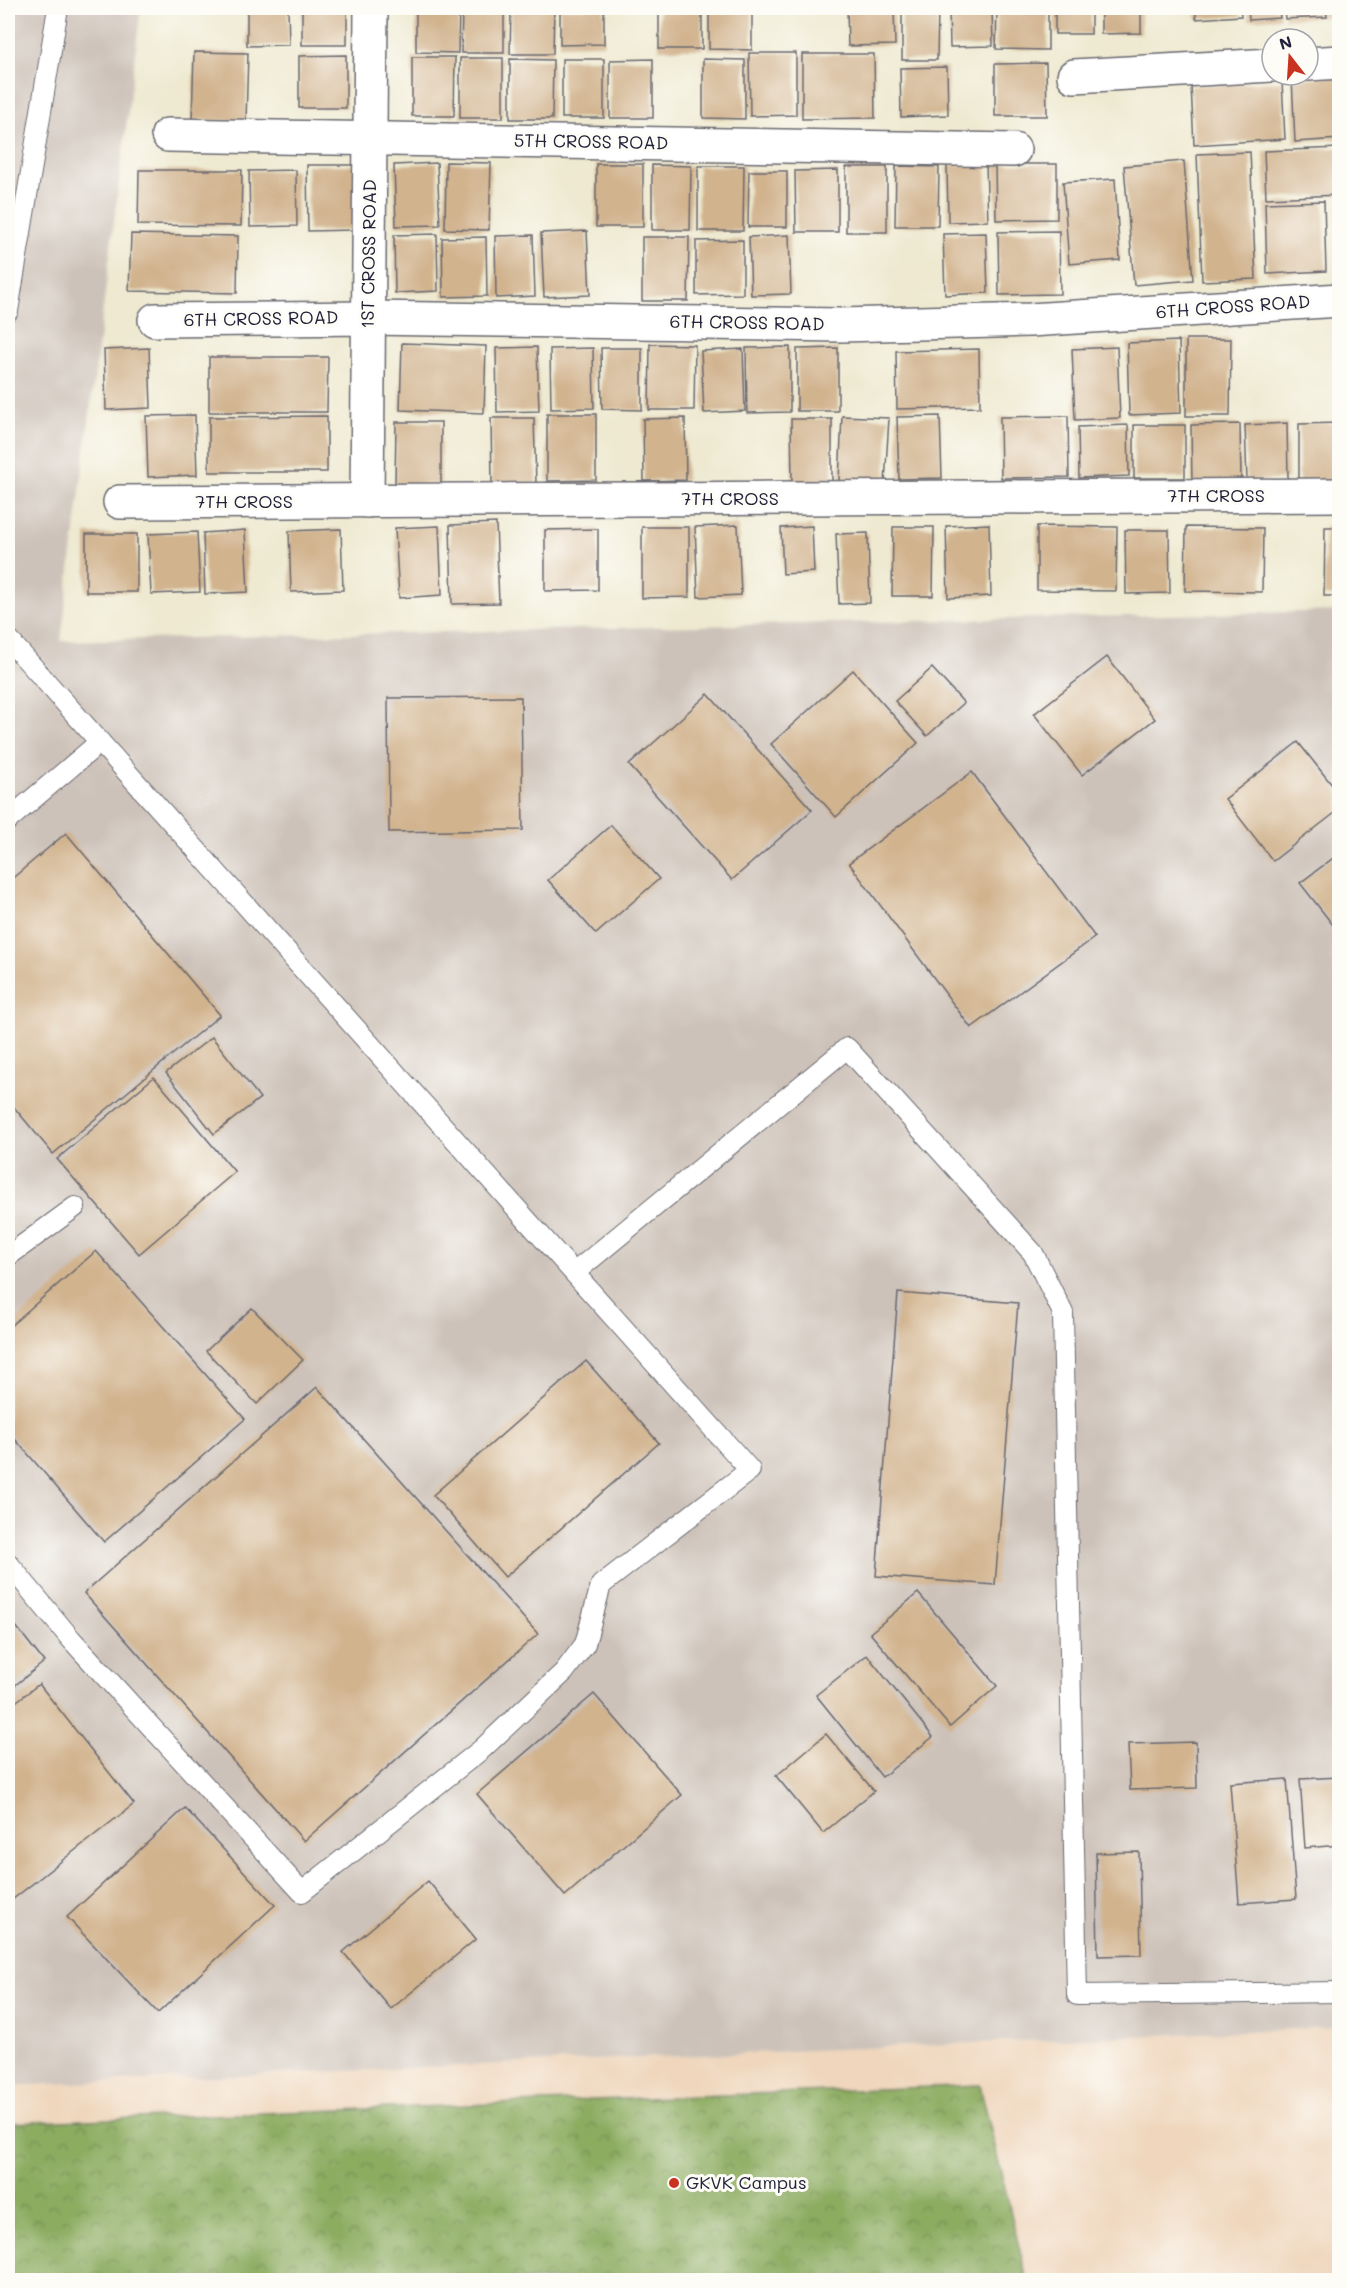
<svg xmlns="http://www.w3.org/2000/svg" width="1347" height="2288" font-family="Mali,sans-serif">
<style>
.built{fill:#efd6bc}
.industrial{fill:#cdc2b9}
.forest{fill:url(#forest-crowns);stroke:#57674e;stroke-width:1.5}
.building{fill:#d1b38e}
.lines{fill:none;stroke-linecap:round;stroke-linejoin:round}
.service-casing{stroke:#69686f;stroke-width:22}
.minor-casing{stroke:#69686f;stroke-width:36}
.service{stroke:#fff;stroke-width:20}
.minor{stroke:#fff;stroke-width:33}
.poi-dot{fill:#c8321e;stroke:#fdfcf7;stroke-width:2}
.labels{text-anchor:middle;stroke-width:6;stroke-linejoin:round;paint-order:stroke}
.street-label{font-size:18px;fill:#22223b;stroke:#fdfcf7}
.poi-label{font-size:18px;fill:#22223b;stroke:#fdfcf7;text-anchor:start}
</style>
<defs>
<pattern id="forest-crowns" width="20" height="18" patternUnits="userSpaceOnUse" patternTransform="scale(1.5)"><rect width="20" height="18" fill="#8cac60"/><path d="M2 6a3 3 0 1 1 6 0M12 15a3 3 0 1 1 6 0" fill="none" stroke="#728c50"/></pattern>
</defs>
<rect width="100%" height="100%" fill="#fdfcf7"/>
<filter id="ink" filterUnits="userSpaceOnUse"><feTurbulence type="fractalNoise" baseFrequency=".0167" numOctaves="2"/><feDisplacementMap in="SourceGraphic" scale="12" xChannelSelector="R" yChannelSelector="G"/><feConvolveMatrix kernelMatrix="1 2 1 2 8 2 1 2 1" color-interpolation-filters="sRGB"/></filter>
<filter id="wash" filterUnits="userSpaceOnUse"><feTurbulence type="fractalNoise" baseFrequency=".008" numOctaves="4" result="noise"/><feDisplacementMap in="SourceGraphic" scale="24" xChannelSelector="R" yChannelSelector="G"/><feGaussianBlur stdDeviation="1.35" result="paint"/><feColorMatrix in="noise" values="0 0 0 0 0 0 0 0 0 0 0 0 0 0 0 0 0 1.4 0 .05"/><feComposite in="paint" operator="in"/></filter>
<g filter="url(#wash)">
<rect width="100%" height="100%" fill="#eee9d0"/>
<polygon class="built" points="1339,2027 1339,2280 8,2280 8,2086"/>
<polygon class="industrial" points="11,8 141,8 61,641 1339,611 1339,2027 8,2086 8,31"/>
<polygon class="forest" points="980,2085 1027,2280 8,2280 8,2123"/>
<g id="blocks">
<g class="building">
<polygon points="247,8 288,8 289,45 247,46"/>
<rect x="302" y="8" width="45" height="37"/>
<polygon points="416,8 459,8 458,53 416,52"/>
<polygon points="462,8 504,8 504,53 461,53"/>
<polygon points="511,8 554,8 553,54 510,54"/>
<polygon points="560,8 604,8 604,44 560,45"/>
<rect x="659" y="8" width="43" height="41"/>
<polygon points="709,8 752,8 752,50 709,49"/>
<polygon points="847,8 894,8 895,45 848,46"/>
<polygon points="902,8 938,8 937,60 902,60"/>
<polygon points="949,8 992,8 993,46 950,47"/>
<polygon points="997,8 1048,8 1048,50 996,49"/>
<rect x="1055" y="8" width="36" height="26"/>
<polygon points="1101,8 1141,8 1141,33 1101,34"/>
<polygon points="1196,8 1240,8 1241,16 1196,19"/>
<polygon points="1248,8 1279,8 1280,18 1249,20"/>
<polygon points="1284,8 1326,8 1327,17 1285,19"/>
<rect x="1336" y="8" width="4" height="9"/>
<polygon points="194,52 248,53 246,121 192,120"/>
<polygon points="749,53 796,53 796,115 750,116"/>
<polygon points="802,54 874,54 875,118 802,119"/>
<polygon points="346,55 346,108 299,108 299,56"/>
<polygon points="412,57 455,57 454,116 412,116"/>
<rect x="460" y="58" width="43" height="60"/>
<polygon points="510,59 553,60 552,119 510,119"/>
<rect x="562" y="59" width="42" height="59"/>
<polygon points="653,59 653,118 610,118 610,60"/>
<polygon points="703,59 745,60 745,119 703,118"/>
<polygon points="1046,63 1047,116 995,116 995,64"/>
<polygon points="947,67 948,115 901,117 900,68"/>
<polygon points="1340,76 1340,139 1295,142 1292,79"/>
<polygon points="1282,81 1285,139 1194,145 1191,86"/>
<polygon points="1340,148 1340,195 1266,198 1264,151"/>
<polygon points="1250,152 1256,279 1202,281 1197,154"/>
<polygon points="1184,161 1193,280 1134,285 1124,166"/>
<polygon points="446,162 491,163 489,230 445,229"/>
<polygon points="437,163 440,225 396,226 394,165"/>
<rect x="596" y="164" width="47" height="63"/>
<polygon points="995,164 1057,164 1057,219 996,220"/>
<polygon points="307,165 354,165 355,230 308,231"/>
<polygon points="652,165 691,166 690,230 652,230"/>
<polygon points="947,165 986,165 988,221 948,222"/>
<polygon points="698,166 744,166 743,231 698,231"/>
<polygon points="896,166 939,167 938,226 895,226"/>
<rect x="846" y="167" width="41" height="65"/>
<polygon points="139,170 242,170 241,226 138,225"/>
<polygon points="296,170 297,226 250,227 249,171"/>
<polygon points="838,170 838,232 796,232 795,171"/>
<polygon points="749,171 787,171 787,227 748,227"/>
<polygon points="1115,179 1120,260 1069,264 1063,182"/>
<polygon points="1324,201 1326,271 1267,274 1265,203"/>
<polygon points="587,231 590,295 544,297 541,233"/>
<polygon points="1059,231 1060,294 999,295 998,232"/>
<polygon points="986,233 988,293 945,295 943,234"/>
<polygon points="131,234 238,236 237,293 129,291"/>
<polygon points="437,234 438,291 395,293 394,235"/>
<polygon points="533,235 535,296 496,298 495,236"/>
<polygon points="789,235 791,294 751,295 749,237"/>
<polygon points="486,237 487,296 443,297 442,238"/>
<polygon points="642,237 689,237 688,301 642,301"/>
<polygon points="743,240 743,294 696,295 696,241"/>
<polygon points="1186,339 1231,339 1230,416 1186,416"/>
<polygon points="1179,341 1181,413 1129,415 1127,343"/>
<polygon points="402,343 486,346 484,413 400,410"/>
<polygon points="650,344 695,345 694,410 649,410"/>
<polygon points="537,347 539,411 497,412 496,348"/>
<polygon points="790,347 790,412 747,413 746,348"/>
<polygon points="1117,347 1120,418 1075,420 1072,349"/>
<polygon points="149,348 151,408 106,410 104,350"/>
<polygon points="593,348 594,408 551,409 550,349"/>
<polygon points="601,348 642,348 642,410 602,409"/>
<polygon points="838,348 838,411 797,411 797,349"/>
<polygon points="743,349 745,411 704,413 701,351"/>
<polygon points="979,349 980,407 897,409 896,351"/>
<polygon points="209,357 328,357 327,412 209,412"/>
<polygon points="547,414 596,414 596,480 547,481"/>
<polygon points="195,415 197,475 148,477 146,416"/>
<polygon points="327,416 327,472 209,472 209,417"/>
<polygon points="842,416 889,418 885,483 839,481"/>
<polygon points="940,416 942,478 899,479 897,417"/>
<polygon points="1068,416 1069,477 1001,478 1000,417"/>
<polygon points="491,418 534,418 536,483 492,484"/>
<polygon points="685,418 686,480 644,481 643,419"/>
<polygon points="791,419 832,419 832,482 792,483"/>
<polygon points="396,422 441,422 441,484 395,484"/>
<polygon points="1287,423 1288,479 1247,481 1245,425"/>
<polygon points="1340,423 1340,482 1299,483 1299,424"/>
<polygon points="1240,424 1241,482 1192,483 1191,425"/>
<polygon points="1128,425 1129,476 1079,478 1078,427"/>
<rect x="1134" y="425" width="51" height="53"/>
<polygon points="496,523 499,603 452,604 450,525"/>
<polygon points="989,524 991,596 948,598 946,526"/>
<polygon points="738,525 741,595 698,597 695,527"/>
<polygon points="439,526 442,595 399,598 395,528"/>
<polygon points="812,526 814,572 783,574 781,528"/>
<polygon points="1037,526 1117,527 1116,591 1037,590"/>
<polygon points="642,527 689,527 689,597 642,598"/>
<polygon points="893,527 934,527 933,596 892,596"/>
<polygon points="1186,527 1263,528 1262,592 1185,591"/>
<polygon points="1325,527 1340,527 1340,596 1324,596"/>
<polygon points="341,529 343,590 291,592 289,531"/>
<polygon points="598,529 598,590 545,591 545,530"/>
<polygon points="245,530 248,592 205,594 203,533"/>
<polygon points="1125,530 1169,530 1170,593 1126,594"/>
<polygon points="197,532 200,592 151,594 148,534"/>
<polygon points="868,533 870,603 839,604 836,534"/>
<rect x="86" y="534" width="51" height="58"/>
<polygon points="1107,657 1155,719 1082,775 1034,714"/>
<polygon points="932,668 964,703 927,736 895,701"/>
<polygon points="853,670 918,743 836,817 771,744"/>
<polygon points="708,694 812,810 732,880 629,765"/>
<polygon points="521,697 523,830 389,832 388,698"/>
<polygon points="1298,742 1340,795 1340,809 1273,861 1225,799"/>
<polygon points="972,772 1095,937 971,1028 849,863"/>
<polygon points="611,825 659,879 596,934 548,880"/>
<polygon points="66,833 220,1015 53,1154 8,1100 8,882"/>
<polygon points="1340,853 1340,934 1300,883"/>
<polygon points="212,1037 260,1098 214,1134 166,1073"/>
<polygon points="154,1077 235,1172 139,1254 57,1159"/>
<polygon points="96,1251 245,1419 104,1542 8,1431 8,1328"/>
<polygon points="898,1293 1018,1303 995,1585 876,1576"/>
<polygon points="252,1308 303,1360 257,1404 206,1351"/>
<polygon points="586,1361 659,1443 505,1577 433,1495"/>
<polygon points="317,1387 538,1634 304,1841 84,1593"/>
<polygon points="918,1593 997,1686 950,1727 870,1633"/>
<polygon points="8,1616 44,1662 8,1691"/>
<polygon points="867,1655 933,1737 882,1777 816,1695"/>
<polygon points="39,1684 134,1804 8,1903 8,1708"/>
<polygon points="594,1694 682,1795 565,1896 477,1794"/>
<polygon points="826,1734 874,1791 823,1833 776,1776"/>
<polygon points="1196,1742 1197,1788 1130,1790 1128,1744"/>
<polygon points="1340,1777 1340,1845 1305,1848 1300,1779"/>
<polygon points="1287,1779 1296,1899 1239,1903 1230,1783"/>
<polygon points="185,1808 275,1905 158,2013 67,1917"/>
<polygon points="1139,1852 1141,1955 1098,1956 1096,1853"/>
<polygon points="428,1881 476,1939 391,2009 343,1952"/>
</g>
</g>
</g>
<g filter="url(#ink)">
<use href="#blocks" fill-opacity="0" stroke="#69686f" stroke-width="1.5"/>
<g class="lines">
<g class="service-casing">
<g id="service">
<polyline points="8,311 58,8"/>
<polyline points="8,639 750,1470 601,1585 585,1644 564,1672 482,1749 302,1892 71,1639 8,1563"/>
<polyline points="8,820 100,742"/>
<polyline points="8,1256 75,1207"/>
<polyline points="574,1273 847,1048 1033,1253 1063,1313 1077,1995 1340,1992"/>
</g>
</g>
<g class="minor-casing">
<g id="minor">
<polyline points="1308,64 1340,62"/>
<polyline points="1074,76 1272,65"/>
<polyline points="168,135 1014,150"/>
<polyline points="155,320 368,318 841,325 1030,320 1340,300"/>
<polyline points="367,501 371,8"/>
<polyline points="120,502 1340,495"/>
</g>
</g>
<use href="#service" class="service"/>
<use href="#minor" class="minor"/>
</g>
</g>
<circle class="poi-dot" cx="674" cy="2183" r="6"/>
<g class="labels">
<g class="street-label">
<text transform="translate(591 142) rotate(1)" y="6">5TH CROSS ROAD</text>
<text transform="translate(369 254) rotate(-89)" y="6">1ST CROSS ROAD</text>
<text transform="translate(1233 307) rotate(-4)" y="6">6TH CROSS ROAD</text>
<text transform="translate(261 319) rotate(-1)" y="6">6TH CROSS ROAD</text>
<text transform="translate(747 323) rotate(1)" y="6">6TH CROSS ROAD</text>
<text x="1216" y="502">7TH CROSS</text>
<text x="730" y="505">7TH CROSS</text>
<text x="244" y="508">7TH CROSS</text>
</g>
<g class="poi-label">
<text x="686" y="2189">GKVK Campus</text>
</g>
</g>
<rect width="1347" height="2288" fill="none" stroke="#fdfcf7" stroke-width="30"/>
<g transform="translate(1290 57) rotate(343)"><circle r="28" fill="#fdfcf7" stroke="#a5a5ac" stroke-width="1.5"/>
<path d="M0-4.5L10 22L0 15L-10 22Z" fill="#c8321e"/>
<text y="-9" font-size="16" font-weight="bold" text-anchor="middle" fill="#22223b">N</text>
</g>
</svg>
